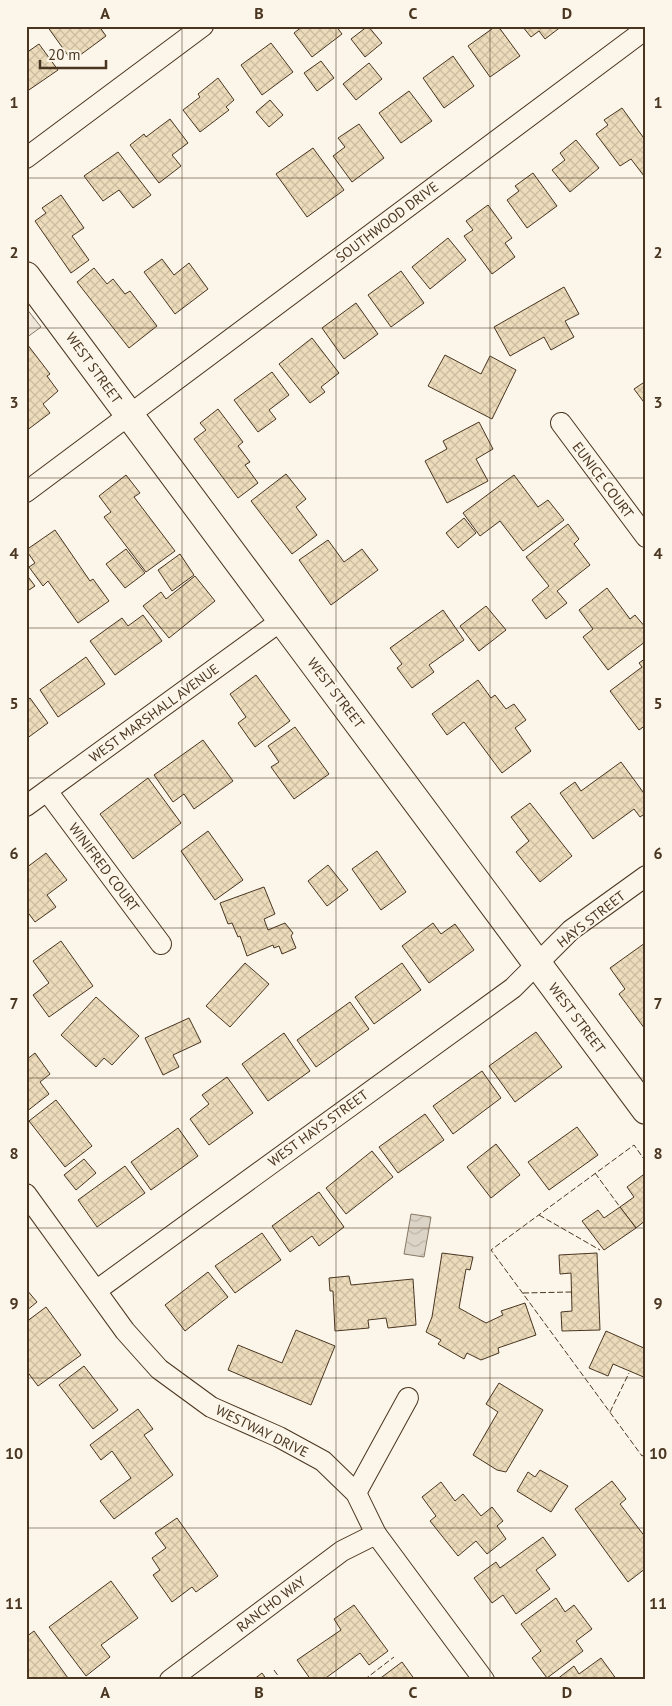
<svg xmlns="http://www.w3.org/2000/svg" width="672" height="1706" font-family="'PT Sans',sans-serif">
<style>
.cemetery{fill:url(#cemetery-stones);stroke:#887966}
.water{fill:url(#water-waves);stroke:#887966}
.building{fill:url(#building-cross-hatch);stroke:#4a3520}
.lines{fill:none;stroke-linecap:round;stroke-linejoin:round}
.street-casing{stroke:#4a3520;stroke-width:22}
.secondary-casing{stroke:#4a3520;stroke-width:30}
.street{stroke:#fbf6e9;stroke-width:20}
.secondary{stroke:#fbf6e9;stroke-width:28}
.fence{stroke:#4a3520;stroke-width:1;stroke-dasharray:6 2.5;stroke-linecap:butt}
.grid{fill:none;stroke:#4a3520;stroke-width:1;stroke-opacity:0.55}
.labels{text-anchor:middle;stroke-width:4;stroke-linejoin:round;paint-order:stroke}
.street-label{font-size:14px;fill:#4a3520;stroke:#fbf6e9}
.neatline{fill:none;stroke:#4a3520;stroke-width:2}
.grid-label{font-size:16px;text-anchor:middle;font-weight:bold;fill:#4a3520}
</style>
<defs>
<pattern id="cemetery-stones" width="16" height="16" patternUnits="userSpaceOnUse" patternTransform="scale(1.25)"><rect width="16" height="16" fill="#ede6d9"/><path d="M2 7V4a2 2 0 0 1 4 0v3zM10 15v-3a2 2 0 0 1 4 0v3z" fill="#cdc6ba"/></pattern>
<pattern id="water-waves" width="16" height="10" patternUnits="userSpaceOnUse" patternTransform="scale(1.25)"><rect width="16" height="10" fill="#dcd4c6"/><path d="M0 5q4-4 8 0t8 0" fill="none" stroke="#beb7aa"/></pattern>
<pattern id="building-cross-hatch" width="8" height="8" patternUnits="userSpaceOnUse" patternTransform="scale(1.25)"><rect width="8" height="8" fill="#ecdcbc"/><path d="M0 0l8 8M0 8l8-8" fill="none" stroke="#ccbda1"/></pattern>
</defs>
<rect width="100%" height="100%" fill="#fbf6e9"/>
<polygon class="cemetery" points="26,308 41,327 26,338"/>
<polygon class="water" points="411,1214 431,1217 424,1257 404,1254"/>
<g class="building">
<polygon points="47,26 99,26 106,36 72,61"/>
<polygon points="336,26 342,34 312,57 294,33 303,26"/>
<polygon points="368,26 382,43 365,57 351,39"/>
<polygon points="496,26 498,26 520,56 490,77 468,46"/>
<polygon points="522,26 562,26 545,39 539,31 531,37"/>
<polygon points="271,43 293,72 262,95 241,65"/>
<polygon points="39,44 58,70 26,92 26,53"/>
<polygon points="453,56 474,86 444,108 423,78"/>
<polygon points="321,61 334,78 317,91 304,73"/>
<polygon points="369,63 382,79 356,100 343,84"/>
<polygon points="218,78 234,100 226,107 229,110 200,132 183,110 200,97 198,94"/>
<polygon points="409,91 432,121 401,143 379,113"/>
<polygon points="270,100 283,115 269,127 256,112"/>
<polygon points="622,108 643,137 646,136 646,175 644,176 631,159 620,166 596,134 608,125 604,120"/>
<polygon points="170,119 188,143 172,155 181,166 159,183 130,145 144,134 146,137"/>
<polygon points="359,124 384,158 352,182 333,156 345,147 338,138"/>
<polygon points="576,140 599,168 570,192 552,170 565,160 560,153"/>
<polygon points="313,148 344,190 307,217 276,174"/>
<polygon points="118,152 151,195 133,208 119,190 103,201 84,176"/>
<polygon points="533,173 557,206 527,228 507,200 519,191 515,186"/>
<polygon points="61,195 84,228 72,236 89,260 71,273 35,221 46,213 42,208"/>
<polygon points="488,205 512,238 505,243 515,257 492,274 464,236 473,230 466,221"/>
<polygon points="448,238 466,260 430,289 412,267"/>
<polygon points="162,259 174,275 189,263 208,289 175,314 144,272"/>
<polygon points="94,268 107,284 113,279 125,294 130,291 157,326 129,348 77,282"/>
<polygon points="401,271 424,303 391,327 368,295"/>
<polygon points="564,287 579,314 565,321 574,337 551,350 544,337 510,356 494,327"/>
<polygon points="356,303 378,334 344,359 322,328"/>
<polygon points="312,338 339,373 321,387 325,392 310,403 279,364"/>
<polygon points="27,344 50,374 47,376 58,391 43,404 50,413 26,431"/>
<polygon points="445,355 481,374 490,356 516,370 492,419 428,386"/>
<polygon points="272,372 289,395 269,410 276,419 258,432 234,400"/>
<polygon points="646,381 646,405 634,389"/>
<polygon points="218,409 243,442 238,446 250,462 245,465 258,483 238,498 194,439 206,430 200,423"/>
<polygon points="479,422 493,449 476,459 488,481 447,503 425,461 447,449 443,441"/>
<polygon points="286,474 306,499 296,507 317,535 292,554 251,501"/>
<polygon points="126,475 140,493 134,497 175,551 146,572 104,517 111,512 99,496"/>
<polygon points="514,475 538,507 548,500 564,520 523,551 500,521 480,536 463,513"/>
<polygon points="464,518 476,533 458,548 446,533"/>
<polygon points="568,524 579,539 574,544 590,565 557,591 567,603 546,619 532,600 549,586 526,557"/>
<polygon points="55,530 90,581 93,579 109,601 78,623 48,581 43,586 29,567 35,563 26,550"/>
<polygon points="328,540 344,562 362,549 378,570 331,605 299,560"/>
<polygon points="126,549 145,573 125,588 106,564"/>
<polygon points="180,554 194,575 172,591 158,570"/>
<polygon points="26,574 35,586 26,592"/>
<polygon points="195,576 215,601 169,638 143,606 161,592 166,599"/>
<polygon points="607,588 630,619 635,615 646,628 646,641 608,670 583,637 593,629 579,610"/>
<polygon points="486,606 506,630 479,651 460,626"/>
<polygon points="443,610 464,640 429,665 434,672 412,688 397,668 402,664 390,648"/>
<polygon points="143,615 162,641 115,675 90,641 122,618 128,626"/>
<polygon points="86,657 105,684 58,717 40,690"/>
<polygon points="646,658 646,725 639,730 610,691 642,667 639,663"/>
<polygon points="256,675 290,721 255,747 238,723 246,717 230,694"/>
<polygon points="478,680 491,698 495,695 506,709 514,704 526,720 515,728 531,751 502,773 464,722 447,735 432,714"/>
<polygon points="30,698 48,723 26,739 26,701"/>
<polygon points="295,727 329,774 294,799 271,767 279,762 268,746"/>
<polygon points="203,740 233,781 194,809 184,794 173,802 154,775"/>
<polygon points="621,762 646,796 646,813 640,817 634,809 593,839 560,793 575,782 581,791"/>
<polygon points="148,778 181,823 133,859 100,814"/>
<polygon points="530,803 572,856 540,882 516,852 529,841 511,817"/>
<polygon points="208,831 243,880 215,900 181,851"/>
<polygon points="377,851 406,892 381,910 352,869"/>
<polygon points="46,853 67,880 47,895 56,907 35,922 26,910 26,868"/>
<polygon points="328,865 348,890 327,906 308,881"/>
<polygon points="264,887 275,914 264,919 268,930 285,923 293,933 291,936 296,948 282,954 279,946 274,948 273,945 247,956 240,936 238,937 232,923 228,924 220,903"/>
<polygon points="433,923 441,934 455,924 474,950 429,983 402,946"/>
<polygon points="61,941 93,986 49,1017 33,995 49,983 33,961"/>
<polygon points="645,943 646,944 645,1029 619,994 625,989 610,968"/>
<polygon points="245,963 269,984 230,1027 206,1006"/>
<polygon points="402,963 421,990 374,1024 355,997"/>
<polygon points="96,997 139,1036 112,1065 104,1058 96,1067 61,1035"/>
<polygon points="350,1002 369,1029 316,1067 297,1040"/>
<polygon points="189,1018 201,1042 173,1055 179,1067 163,1075 145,1038"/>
<polygon points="536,1032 562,1067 515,1102 489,1066"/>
<polygon points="284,1033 310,1071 268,1101 242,1064"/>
<polygon points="35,1053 50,1074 40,1082 49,1094 26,1112 26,1060"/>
<polygon points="482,1071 501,1098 453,1134 433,1106"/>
<polygon points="227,1077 253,1113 209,1145 190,1119 209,1104 202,1095"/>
<polygon points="56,1100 92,1146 65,1167 29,1121"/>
<polygon points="425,1114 444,1140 398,1173 379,1147"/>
<polygon points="577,1127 598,1155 549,1190 528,1162"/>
<polygon points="178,1128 198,1156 151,1190 131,1162"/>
<polygon points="496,1144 520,1175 491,1198 467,1167"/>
<polygon points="372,1151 393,1177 346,1214 326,1188"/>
<polygon points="84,1159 96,1173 76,1190 64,1175"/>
<polygon points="125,1166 145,1193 97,1227 78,1200"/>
<polygon points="643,1175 646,1180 646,1220 636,1228 620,1207 634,1197 627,1187"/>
<polygon points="319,1192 344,1227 319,1246 312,1236 290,1252 272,1226"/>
<polygon points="620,1207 636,1228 604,1250 582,1221 598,1210 604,1218"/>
<polygon points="262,1233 281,1260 235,1293 215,1266"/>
<polygon points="442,1253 473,1257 470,1270 466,1269 459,1308 486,1323 503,1315 501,1311 525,1303 536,1335 498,1348 499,1353 481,1360 467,1353 464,1359 438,1344 441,1340 426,1332 432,1317"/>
<polygon points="597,1253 600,1330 562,1331 561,1312 572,1311 571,1273 560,1274 559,1255"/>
<polygon points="208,1272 228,1297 185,1331 165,1305"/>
<polygon points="349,1276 351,1285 413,1279 416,1325 388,1328 386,1318 368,1320 369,1328 335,1331 333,1291 330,1291 329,1278"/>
<polygon points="26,1289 37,1302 26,1311"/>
<polygon points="46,1307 81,1355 38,1386 26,1370 26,1322"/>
<polygon points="296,1330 335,1346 311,1405 228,1370 238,1345 282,1363"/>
<polygon points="606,1331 646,1349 646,1378 613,1364 608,1376 589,1368"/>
<polygon points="84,1366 118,1410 93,1429 59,1385"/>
<polygon points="499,1383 543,1410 506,1472 497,1470 473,1455 498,1412 486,1404"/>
<polygon points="138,1409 153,1429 144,1435 173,1475 114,1519 100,1501 131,1478 112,1451 101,1460 90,1445"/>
<polygon points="540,1470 568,1486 551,1512 517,1491 528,1472 535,1477"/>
<polygon points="612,1481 626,1499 620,1504 646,1538 646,1568 628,1582 575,1509"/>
<polygon points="441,1482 455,1501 463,1494 481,1516 492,1507 503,1521 497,1526 506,1539 487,1554 476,1541 458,1556 430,1521 436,1516 422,1497"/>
<polygon points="177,1518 218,1576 196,1592 192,1587 172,1602 153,1575 160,1570 152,1558 166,1548 155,1533"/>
<polygon points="543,1537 556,1555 536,1570 550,1589 516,1614 503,1595 492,1603 474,1578 496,1562 500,1568"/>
<polygon points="111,1581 138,1618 101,1645 110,1657 86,1676 49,1627"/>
<polygon points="556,1598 565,1612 574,1605 592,1629 576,1641 583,1651 547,1678 532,1658 541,1651 521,1624"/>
<polygon points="354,1605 388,1651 369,1665 360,1653 323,1680 311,1680 297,1660 341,1630 334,1619"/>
<polygon points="34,1631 68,1678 66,1680 26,1680 26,1637"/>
<polygon points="601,1658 617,1680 556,1680 574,1666 579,1674"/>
<polygon points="402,1662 415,1680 378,1680"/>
<polygon points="262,1673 267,1680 253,1680"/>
</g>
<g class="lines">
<g class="street-casing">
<g id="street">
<polyline points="26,158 203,26"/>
<polyline points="561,423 646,537"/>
<polyline points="26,492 646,29"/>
<polyline points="47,791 161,944"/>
<polyline points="26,806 282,620"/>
<polyline points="26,1194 125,1331 159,1369 211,1407 279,1437 323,1461 356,1493 376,1534 484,1680"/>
<polyline points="97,1290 513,988 571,930 646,876"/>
<polyline points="356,1493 408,1398"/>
<polyline points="170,1680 342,1551 376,1534"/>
</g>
</g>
<g class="secondary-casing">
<polyline id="secondary" points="26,276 646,1110"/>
</g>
<use href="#street" class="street"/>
<use href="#secondary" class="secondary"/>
<g class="fence">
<polyline points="646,1162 634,1145 491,1250 642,1456 646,1454"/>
<polyline points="595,1173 620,1207"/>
<polyline points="539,1215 600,1250"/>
<polyline points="523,1293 571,1292"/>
<polyline points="610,1412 629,1373"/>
<polyline points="274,1670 281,1680"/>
<polyline points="364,1680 394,1657"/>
</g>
</g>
<path class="grid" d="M182,26V1680M336,26V1680M490,26V1680M26,178H646M26,328H646M26,478H646M26,628H646M26,778H646M26,928H646M26,1078H646M26,1228H646M26,1378H646M26,1528H646"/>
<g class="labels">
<g class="street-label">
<text transform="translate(387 222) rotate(-37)" y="5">SOUTHWOOD DRIVE</text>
<text transform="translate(94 368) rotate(54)" y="5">WEST STREET</text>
<text transform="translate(603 480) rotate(53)" y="5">EUNICE COURT</text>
<text transform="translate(336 693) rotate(53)" y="5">WEST STREET</text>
<text transform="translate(154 713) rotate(-36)" y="5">WEST MARSHALL AVENUE</text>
<text transform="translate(104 867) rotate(53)" y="5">WINIFRED COURT</text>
<text transform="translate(591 919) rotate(-38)" y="5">HAYS STREET</text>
<text transform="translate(577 1018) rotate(53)" y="5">WEST STREET</text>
<text transform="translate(318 1128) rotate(-36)" y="5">WEST HAYS STREET</text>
<text transform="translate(262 1431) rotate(26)" y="5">WESTWAY DRIVE</text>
<text transform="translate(271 1604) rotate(-37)" y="5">RANCHO WAY</text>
</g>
</g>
<rect width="672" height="1706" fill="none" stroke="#fbf6e9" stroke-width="55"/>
<path d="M40 60v8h66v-8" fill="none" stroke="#4a3520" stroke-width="2.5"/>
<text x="48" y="60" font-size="15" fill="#4a3520" stroke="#fbf6e9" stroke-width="4" paint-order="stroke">20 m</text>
<rect x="28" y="28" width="616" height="1650" class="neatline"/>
<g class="grid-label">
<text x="105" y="19">A</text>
<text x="259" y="19">B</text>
<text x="413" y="19">C</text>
<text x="567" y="19">D</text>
<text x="14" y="108">1</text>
<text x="658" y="108">1</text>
<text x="14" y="258">2</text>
<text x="658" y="258">2</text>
<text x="14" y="408">3</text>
<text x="658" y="408">3</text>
<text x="14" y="559">4</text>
<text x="658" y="559">4</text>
<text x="14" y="709">5</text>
<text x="658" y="709">5</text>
<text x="14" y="859">6</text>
<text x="658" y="859">6</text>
<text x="14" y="1009">7</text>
<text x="658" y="1009">7</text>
<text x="14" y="1159">8</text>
<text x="658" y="1159">8</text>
<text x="14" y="1309">9</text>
<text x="658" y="1309">9</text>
<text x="14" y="1459">10</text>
<text x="658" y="1459">10</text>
<text x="14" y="1609">11</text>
<text x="658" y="1609">11</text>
<text x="105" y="1698">A</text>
<text x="259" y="1698">B</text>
<text x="413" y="1698">C</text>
<text x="567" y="1698">D</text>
</g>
</svg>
